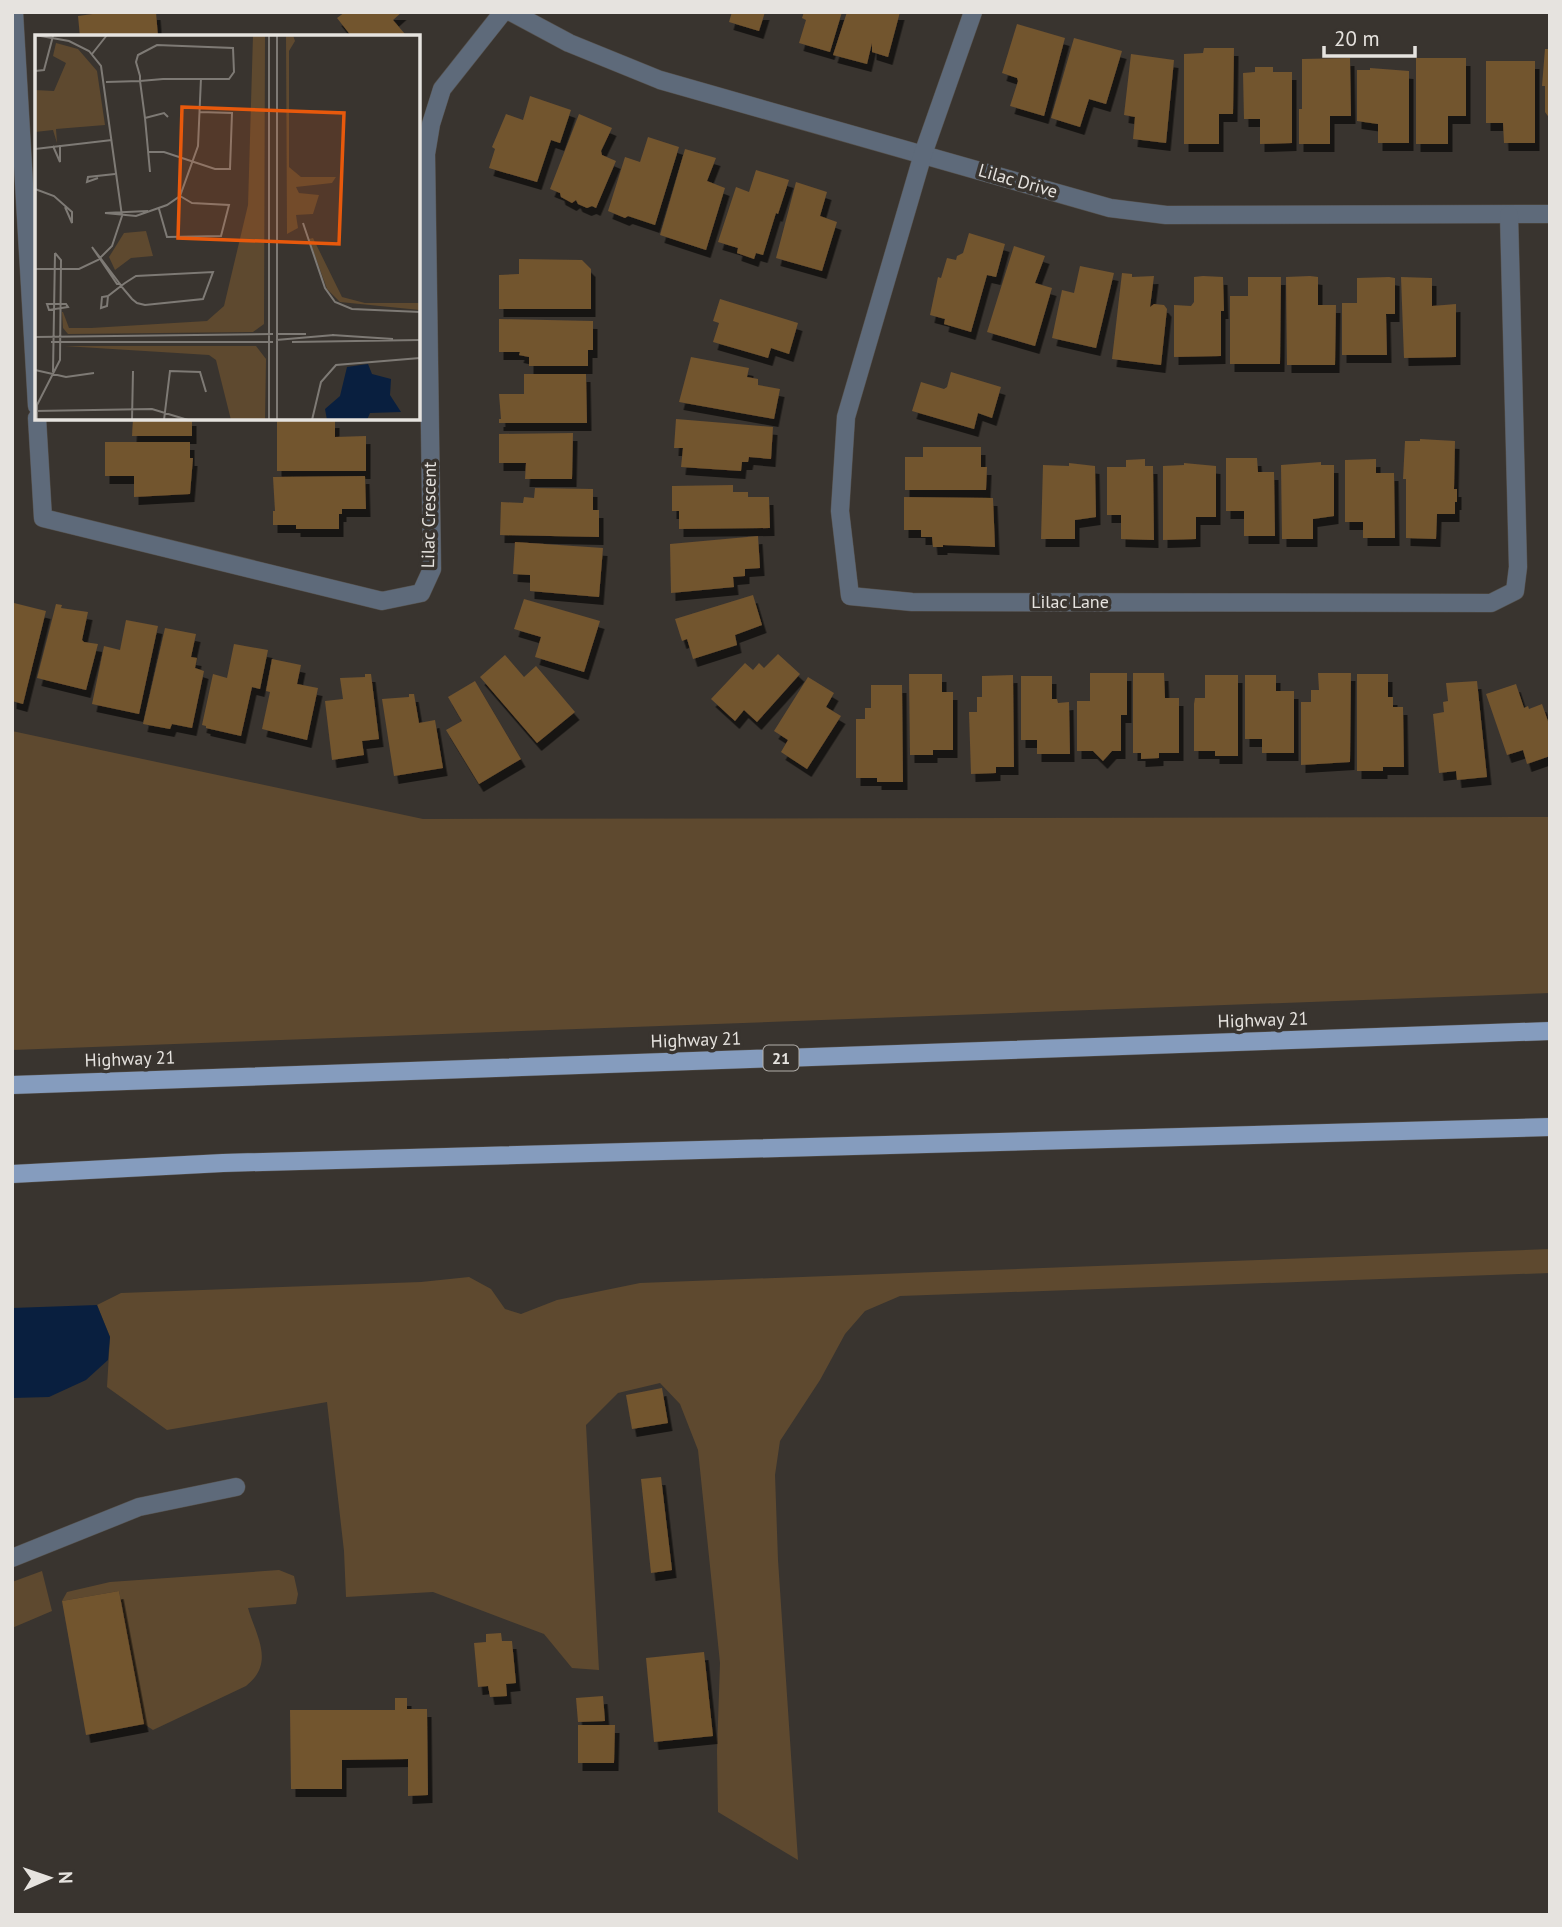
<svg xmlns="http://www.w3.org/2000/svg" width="1562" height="1927" font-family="'PT Sans',sans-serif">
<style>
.green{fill:#5e492f}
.water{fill:#091f3f}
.building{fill:#72542f;filter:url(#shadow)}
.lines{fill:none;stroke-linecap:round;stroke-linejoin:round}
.street-casing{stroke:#55504b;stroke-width:19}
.primary-casing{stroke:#55504b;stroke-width:19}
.street{stroke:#5e6a7a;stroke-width:18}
.primary{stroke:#859cbe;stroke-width:18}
.labels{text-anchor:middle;stroke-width:7;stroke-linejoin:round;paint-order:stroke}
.shield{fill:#39342f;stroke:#b2aeaa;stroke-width:2}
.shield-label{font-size:16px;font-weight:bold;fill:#e6e3df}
.street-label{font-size:18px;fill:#e6e3df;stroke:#39342f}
.inset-road{fill:none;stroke:#7e7a75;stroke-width:2}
.view{fill:#e8590c;fill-opacity:0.15;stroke:#e8590c;stroke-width:3.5}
.inset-edge{fill:none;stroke:#e6e3df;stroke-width:3.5}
</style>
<defs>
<filter id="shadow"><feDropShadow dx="4.5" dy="8" stdDeviation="0" flood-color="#0009"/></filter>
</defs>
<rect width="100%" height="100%" fill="#39342f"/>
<g class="green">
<polygon points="12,731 423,819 1550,817 1550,993 12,1050"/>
<polygon points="1550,1249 1550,1273 900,1296 865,1311 845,1334 820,1380 780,1441 775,1475 778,1560 798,1860 718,1812 717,1751 720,1663 698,1450 680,1404 660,1383 618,1393 586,1425 599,1670 572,1668 544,1634 433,1592 346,1597 344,1551 327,1402 167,1430 107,1387 110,1337 97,1305 121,1293 421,1282 469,1277 491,1289 505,1309 521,1314 557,1300 640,1283"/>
<path d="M279,1570L294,1576L298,1594L296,1604L248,1608C257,1638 275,1663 246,1686L153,1730L144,1724L119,1591L62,1601L67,1592L110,1582Z"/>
<polygon points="42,1571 52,1611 12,1628 12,1582"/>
</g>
<polygon class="water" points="97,1305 110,1337 108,1360 86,1380 49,1397 12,1398 12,1308"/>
<g class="building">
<polygon points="107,12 156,12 158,37 80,37 78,16"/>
<polygon points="345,12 402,12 393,20 405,34 401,37 352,37 337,18"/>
<polygon points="732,12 765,12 759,31 729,22"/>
<polygon points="804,12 842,12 830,52 799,43 806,20 802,18"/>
<polygon points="847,12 900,12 888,57 872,52 872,43 867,64 833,55"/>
<polygon points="1017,24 1065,38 1044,116 1010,106 1018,81 1017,78 1002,73"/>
<polygon points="1074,38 1122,51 1106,104 1089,99 1080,127 1051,118"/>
<polygon points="1204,48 1234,48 1233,114 1219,114 1219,144 1184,144 1184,54 1203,53"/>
<polygon points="1545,49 1550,49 1550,119 1545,112 1545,86 1542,86"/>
<polygon points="1131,54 1174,60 1166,143 1133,139 1135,117 1124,115"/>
<polygon points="1350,58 1351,116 1330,116 1330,144 1299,144 1299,109 1302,109 1302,59"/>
<polygon points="1416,58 1466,58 1466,116 1448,116 1448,144 1416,144"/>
<polygon points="1486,61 1535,61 1535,143 1504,143 1503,123 1486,123"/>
<polygon points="1255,67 1273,67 1273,72 1292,72 1292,143 1260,144 1260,119 1244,119 1243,73 1255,72"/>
<polygon points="1370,68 1409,71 1409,143 1378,143 1378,124 1357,121 1357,70 1370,70"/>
<polygon points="530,96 571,110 560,143 551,140 537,182 489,168 495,149 492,147 506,114 523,120"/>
<polygon points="579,114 612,128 601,151 602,155 616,161 596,208 592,206 587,208 578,204 576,200 572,203 561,197 560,193 550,189"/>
<polygon points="648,137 679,147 655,225 628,216 625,218 608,211 625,157 640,162"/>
<polygon points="685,149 716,158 707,181 725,188 706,250 660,235"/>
<polygon points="756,170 789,180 778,214 776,213 763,255 756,253 754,259 737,253 738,248 718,242 736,187 749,192"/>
<polygon points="796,182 827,192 820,216 837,222 822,271 776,258"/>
<polygon points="969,233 1005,244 996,277 987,275 971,332 944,324 945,319 930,315 938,277 941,278 947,258 956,260 957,256 963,253"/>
<polygon points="1014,246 1045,256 1035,283 1052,288 1035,346 987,332"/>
<polygon points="519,259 582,260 591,269 591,309 499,309 499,275 519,274"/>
<polygon points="1080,266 1114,273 1096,348 1052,338 1062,290 1074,293"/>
<polygon points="1122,273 1132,274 1132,277 1154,276 1150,307 1154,304 1164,305 1167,309 1161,365 1112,359"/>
<polygon points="1203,276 1223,277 1224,311 1221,311 1221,356 1174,357 1174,305 1191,306 1194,302 1194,277"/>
<polygon points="1310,276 1318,277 1318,305 1336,305 1335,365 1287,365 1286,277"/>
<polygon points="1248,277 1281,277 1280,364 1230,364 1230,296 1248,296"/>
<polygon points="1389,277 1395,278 1395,314 1386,314 1387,355 1342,355 1342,303 1357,303 1357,278"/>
<polygon points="1401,277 1432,278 1432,306 1456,304 1456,357 1404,358"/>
<polygon points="720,299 798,323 789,354 771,348 768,358 713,342 719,323 713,321"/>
<polygon points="499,319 593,321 593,350 588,350 588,366 529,366 529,357 519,355 520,352 499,352"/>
<polygon points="691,357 749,368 747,377 758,379 758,385 780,389 774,419 679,402"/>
<polygon points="951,372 1001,387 992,418 978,413 974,429 912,411 921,382 944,389 947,387"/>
<polygon points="524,374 586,374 587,423 499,423 499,419 501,419 499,394 524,394"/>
<polygon points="133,418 192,418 192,436 132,436"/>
<polygon points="676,419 773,427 771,459 749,457 748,462 742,462 741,471 681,467 683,448 674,448"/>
<polygon points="335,420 335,437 366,436 366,471 277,471 277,421"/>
<polygon points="573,433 572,479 525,479 526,463 499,463 499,434"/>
<polygon points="1420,439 1455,441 1454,489 1457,489 1457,502 1455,502 1455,514 1437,514 1436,539 1406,538 1406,479 1403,479 1405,441 1420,441"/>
<polygon points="105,442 190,442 190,458 193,458 190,494 134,497 134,476 105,476"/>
<polygon points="923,447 981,447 981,467 987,467 986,490 905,490 905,457 923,457"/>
<polygon points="1226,458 1257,458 1258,472 1274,472 1275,536 1244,536 1244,511 1226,511"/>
<polygon points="1145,459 1145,466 1153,466 1154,540 1121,539 1121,515 1107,515 1107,467 1126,467 1126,460"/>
<polygon points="1376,459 1376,473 1394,473 1395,538 1363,538 1363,522 1345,522 1345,460"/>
<polygon points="1321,462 1321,465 1334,465 1334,516 1313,519 1313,539 1282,539 1281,465"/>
<polygon points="1069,463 1095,466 1096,517 1075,520 1075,539 1041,539 1043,465 1069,466"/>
<polygon points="1184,463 1216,466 1216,517 1196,517 1196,539 1163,540 1163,466 1184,465"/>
<polygon points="365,476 366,509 342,509 342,514 339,514 339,529 296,529 296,525 273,525 273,511 275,511 273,477"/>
<polygon points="733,485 733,492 748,492 748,497 769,497 770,528 679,529 679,511 672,511 672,486"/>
<polygon points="535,488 593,489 593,510 599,510 599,537 500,535 501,502 523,503 524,497 534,498"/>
<polygon points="904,497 993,498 995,547 943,545 943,547 933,547 932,537 921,537 921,530 904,530"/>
<polygon points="758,536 760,568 745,569 745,576 733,577 734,587 671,593 670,544"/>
<polygon points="515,542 603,548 599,597 530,591 530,575 513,574"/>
<polygon points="753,595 762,625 735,635 737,645 693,659 687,639 682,641 675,619"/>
<polygon points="524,599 600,621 584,672 535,657 541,637 514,629"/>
<polygon points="14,603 46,611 23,704 12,701"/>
<polygon points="56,604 62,605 61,608 88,612 82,640 84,642 98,644 86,690 37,678"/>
<polygon points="126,620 158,626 139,714 92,704 104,646 120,650"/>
<polygon points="165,628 196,634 191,657 197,658 195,668 204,671 192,728 172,724 170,729 143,724"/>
<polygon points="234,644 268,650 260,689 252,687 241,736 206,728 206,726 202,725 213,674 227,678"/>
<polygon points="778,654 800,674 757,722 744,710 735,721 711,699 745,663 753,670 759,663 764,668"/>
<polygon points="505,655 524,677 536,666 575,712 537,743 480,677"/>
<polygon points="272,659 301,665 297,684 318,688 307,740 262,729 270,692 266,691"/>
<polygon points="1090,673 1127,673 1127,715 1121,715 1121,751 1112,751 1103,761 1093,751 1077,751 1077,701 1090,701"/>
<polygon points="1133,673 1164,673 1165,698 1179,698 1179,753 1159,753 1159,758 1141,759 1141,753 1133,753"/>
<polygon points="1318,673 1351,673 1350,762 1301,765 1301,702 1311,702 1311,690 1319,690"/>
<polygon points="365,674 371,674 379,739 362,741 364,755 332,760 325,701 343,699 340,678 365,677"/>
<polygon points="909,674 942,674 942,692 953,692 953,750 933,750 933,755 910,755"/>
<polygon points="1357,674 1388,674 1388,697 1393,697 1393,707 1403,707 1404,767 1383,767 1383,771 1357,771"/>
<polygon points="1013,675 1014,767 996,767 996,773 971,774 969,712 977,712 977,697 982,697 982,676"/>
<polygon points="1205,675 1238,675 1238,756 1215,756 1215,751 1194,751 1194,704 1195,698 1205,698"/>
<polygon points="1245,675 1276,675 1276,691 1294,691 1294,753 1262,753 1262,739 1245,739"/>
<polygon points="1021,676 1052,676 1052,699 1057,699 1058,703 1069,702 1070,754 1037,754 1037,740 1021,740"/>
<polygon points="808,677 834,693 826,707 841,716 807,769 781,752 788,740 774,731"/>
<polygon points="475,681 521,759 479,784 446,730 462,721 448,697"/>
<polygon points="1477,681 1487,777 1457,780 1456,771 1439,773 1433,714 1444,712 1443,702 1448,701 1446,683"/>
<polygon points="1516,684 1524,708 1528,706 1529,709 1542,704 1550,727 1550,756 1527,764 1523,750 1507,755 1486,694"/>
<polygon points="871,685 902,685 903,782 877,782 877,778 856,778 856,719 865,719 865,708 871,708"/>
<polygon points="409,694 414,694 419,723 435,720 443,768 394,776 382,699 409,697"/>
<polygon points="662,1388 668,1423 632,1429 626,1395"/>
<polygon points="661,1477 672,1570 651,1573 641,1479"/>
<polygon points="119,1591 144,1724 86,1735 62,1601"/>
<polygon points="501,1633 502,1641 512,1641 516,1683 506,1684 507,1696 490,1697 488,1686 478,1687 474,1643 486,1642 486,1634"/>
<polygon points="704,1652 713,1736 654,1742 646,1658"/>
<polygon points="603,1696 605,1721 578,1722 576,1698"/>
<polygon points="395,1698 407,1698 407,1709 427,1709 428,1795 408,1796 408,1759 342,1760 342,1789 291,1789 290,1710 395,1710"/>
<polygon points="578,1725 615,1725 614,1763 578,1763"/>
</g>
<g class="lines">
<g class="street-casing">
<g id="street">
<polyline points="14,12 37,406"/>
<polyline points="511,12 569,43 660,80 1110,208 1166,215 1550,214"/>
<polyline points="973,12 923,154 846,417 840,511 850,596 912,602 1491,603 1515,591 1518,567 1509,215"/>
<polyline points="37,418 43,518 382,601 421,593 432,569 426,154 431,124 442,89 503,12"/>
<polyline points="12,1558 139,1507 236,1487"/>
</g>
</g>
<g class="primary-casing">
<g id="primary">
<polyline points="12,1085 1550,1031"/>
<polyline points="12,1174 223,1163 1550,1127"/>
</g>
</g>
<use href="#street" class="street"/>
<use href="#primary" class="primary"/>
</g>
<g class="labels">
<rect class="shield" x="763.5" y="1045.5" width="35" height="25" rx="5"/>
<g class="shield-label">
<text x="781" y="1064">21</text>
</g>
<g class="street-label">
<text transform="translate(1018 181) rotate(16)" y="6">Lilac Drive</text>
<text transform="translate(429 515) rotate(-89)" y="6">Lilac Crescent</text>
<text x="1070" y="608">Lilac Lane</text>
<text transform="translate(1263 1020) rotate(-2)" y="6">Highway 21</text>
<text transform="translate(696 1040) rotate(-2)" y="6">Highway 21</text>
<text transform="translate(130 1059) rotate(-2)" y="6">Highway 21</text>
</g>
</g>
<g transform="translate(35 35)">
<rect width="385" height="385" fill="#39342f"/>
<path d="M218,0H230L229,289L218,297L33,299L28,293L27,277H28L34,293H56L172,286L189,271L213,170ZM251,0H258L260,6L254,16V132L266,142H301L297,148L261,152L264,158L284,160L278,179L261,180L263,193L252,199ZM21,8L43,14L62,36L70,90L21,94L22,108L18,95L0,97V55L19,56L31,28L18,21ZM111,196L118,221L96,223L80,235L74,222L89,198ZM278,203L307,262L330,268H385V275L305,267L292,254L274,204ZM29,311H221L231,324L230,385H196L181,325L174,320Z" fill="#5e492f"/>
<path d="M333,329L337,339L356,344L355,360L366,377L335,378L332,385H292L290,374L305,361L312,332Z" fill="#091f3f"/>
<path class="inset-road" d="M0,0L34,6L54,16L66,31L87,181L77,211L63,225L44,234H0M57,19L72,0M0,36L9,35L18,1M71,47L105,46L128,44H194L199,37L198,13L122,10L103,20L101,27L105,41V46L110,83L115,137M110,83L129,78L133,82M18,111L25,127V110M0,114L77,105M113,117H129L180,134H195L197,78L165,77M63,143L52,147L53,142L80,139M0,154L19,161L37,177V188L30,172M124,174L132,202L186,201L194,170L157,168L145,161M113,176L70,178L101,181L132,170L145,161L163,111L166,43M268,188L290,253L300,267L317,274L385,277M73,261L72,271L66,273L67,262L73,261L86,251L90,248L101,241L178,237L168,264L110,270L102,268L97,264L86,251L85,249H82L57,212L85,249M12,269H31L33,272L14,275ZM242,299H271M297,300L358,304M0,302L238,299M241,305L299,300M16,307H238M257,307L385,305M0,335L31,342L59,338M18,337L20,218M0,376L117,374L153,385M2,385V370L25,325L26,225L20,218M97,385L98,336M129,385L135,336L165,337L171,357M234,385V0M242,385V0M277,385L286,347L301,330L385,323"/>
<path class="view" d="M147,72L309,78L304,209L143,203Z"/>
<rect width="385" height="385" class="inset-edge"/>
</g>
<rect width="1562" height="1927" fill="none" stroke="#e6e3df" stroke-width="28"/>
<g transform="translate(49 1878) rotate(88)" stroke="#39342f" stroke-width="5" paint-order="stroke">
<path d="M0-5L12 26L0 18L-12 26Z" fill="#e6e3df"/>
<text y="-10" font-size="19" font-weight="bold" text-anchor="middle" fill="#e6e3df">N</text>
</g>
<path d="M1324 46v10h91v-10" fill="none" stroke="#e6e3df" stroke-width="3.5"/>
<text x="1334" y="46" font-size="21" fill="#e6e3df" stroke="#39342f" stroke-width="5" paint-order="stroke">20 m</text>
</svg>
